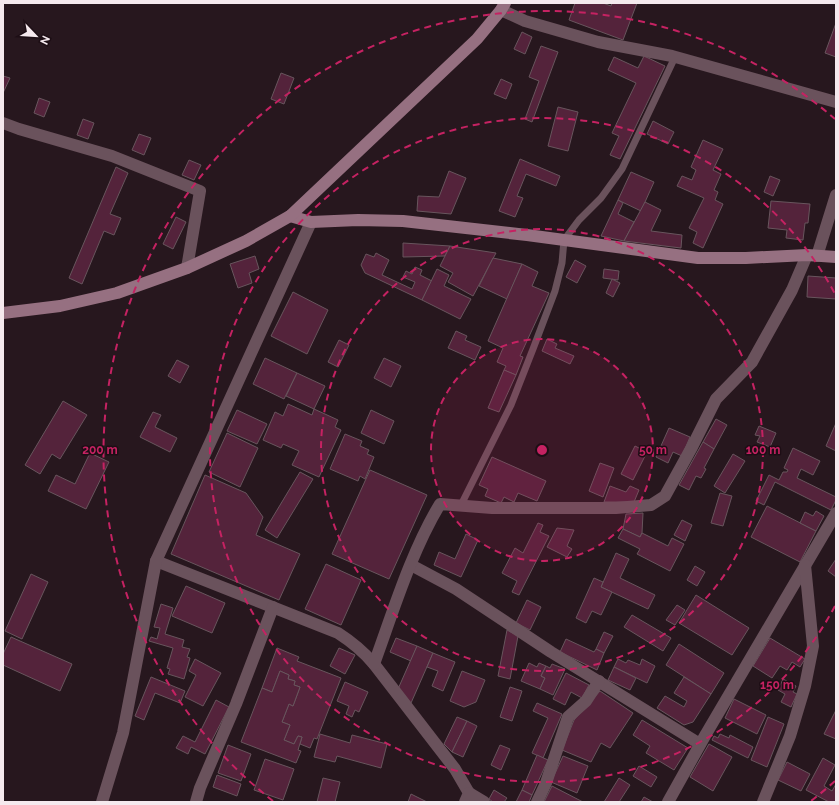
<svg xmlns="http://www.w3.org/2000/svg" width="839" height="805" font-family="Raleway,sans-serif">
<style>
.building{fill:#54233b;stroke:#68555d}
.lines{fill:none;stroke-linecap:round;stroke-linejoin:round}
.lane{stroke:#6a525c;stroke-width:7}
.street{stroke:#6a525c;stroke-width:12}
.secondary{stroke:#967081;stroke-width:12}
.ring{fill:none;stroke:#c52262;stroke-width:2;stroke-dasharray:7 5}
.centre{fill:#c52262;stroke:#1d0e15;stroke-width:2}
.ring-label{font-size:12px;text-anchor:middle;font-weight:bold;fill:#c52262;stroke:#1d0e15;stroke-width:3;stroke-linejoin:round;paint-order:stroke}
</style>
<rect width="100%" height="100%" fill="#27171e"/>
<g class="building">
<polygon points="575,3 603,3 611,6 612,3 637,3 623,40 569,20"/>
<polygon points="836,23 836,57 825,53"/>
<polygon points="522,32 532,37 525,54 514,49"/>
<polygon points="541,46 558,52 532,122 525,119 539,81 529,77"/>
<polygon points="644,56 665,66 620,159 610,155 619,136 612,133 636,83 608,70 614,57 638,68"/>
<polygon points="281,73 294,78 284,104 271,99"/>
<polygon points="3,76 10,78 3,93"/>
<polygon points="501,79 512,84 506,99 494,94"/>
<polygon points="39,98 50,102 44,117 34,113"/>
<polygon points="558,107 578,112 568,151 548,146"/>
<polygon points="83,119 94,123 88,139 77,135"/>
<polygon points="653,121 674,132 668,144 647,134"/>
<polygon points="139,134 151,138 144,155 132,150"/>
<polygon points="703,140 723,149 713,170 721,174 714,190 718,192 715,200 723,204 703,248 693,243 697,232 689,228 704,198 677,186 682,176 692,180 696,170 691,167"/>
<polygon points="520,159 560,176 556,186 526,174 517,196 523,198 515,217 499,211"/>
<polygon points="189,160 201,165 194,180 182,175"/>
<polygon points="116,167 128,173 110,214 121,218 114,235 104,231 82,284 69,278"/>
<polygon points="449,171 466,178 451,214 417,211 418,196 439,197"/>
<polygon points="631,172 654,182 641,211 618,200"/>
<polygon points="770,176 780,180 773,196 764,192"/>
<polygon points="618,200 623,203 618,214 634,222 624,241 601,236"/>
<polygon points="771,201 810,204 808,223 805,223 803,240 786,238 787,230 768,228"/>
<polygon points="645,202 661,210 651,231 682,235 681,248 624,241"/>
<polygon points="176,217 186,222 173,249 163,244"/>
<polygon points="403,243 450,246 445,256 403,257"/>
<polygon points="450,246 496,253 473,296 448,282 453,273 440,266"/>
<polygon points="376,253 389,260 382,275 412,289 415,282 403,277 406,271 412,274 415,267 422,270 420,275 432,281 422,300 365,273 361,265 366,254 374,257"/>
<polygon points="255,256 259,269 249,273 252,283 238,288 230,264"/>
<polygon points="493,258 522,264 507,299 479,286"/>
<polygon points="575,260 586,266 577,283 566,277"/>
<polygon points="522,264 538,272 532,286 549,293 520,356 523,357 516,375 504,370 506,366 497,362 503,348 488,341"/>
<polygon points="437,269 449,275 444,286 471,299 460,319 422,300"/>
<polygon points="604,269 619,271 618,280 603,278"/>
<polygon points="808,276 836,278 836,299 807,297"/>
<polygon points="612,279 620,283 613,297 606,293"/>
<polygon points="293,292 328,310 307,354 271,336"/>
<polygon points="456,331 467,336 465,340 481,347 475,360 448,348"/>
<polygon points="547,339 557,344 555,348 574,356 570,364 542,351"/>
<polygon points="339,340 349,345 338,367 328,362"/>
<polygon points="265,358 297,373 284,399 253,384"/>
<polygon points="384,358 401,366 391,387 374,378"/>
<polygon points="177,360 189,366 180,383 168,376"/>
<polygon points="504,370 516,375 499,412 488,408"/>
<polygon points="297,373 325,386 314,409 286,396"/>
<polygon points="63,401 87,415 60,459 52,454 40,474 25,465"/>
<polygon points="288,404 312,415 314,409 338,420 335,427 341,430 319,477 292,465 299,451 283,444 281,448 263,440 275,412 283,416"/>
<polygon points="237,410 267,424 257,444 227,431"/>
<polygon points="371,410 394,421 384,444 361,433"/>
<polygon points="153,412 161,415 155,427 177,438 170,452 140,437"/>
<polygon points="716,419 727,425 714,449 703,442"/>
<polygon points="836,423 836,451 826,446"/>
<polygon points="759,426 776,433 770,447 757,442 760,436 755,435"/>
<polygon points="669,428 690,437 682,456 673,452 668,463 656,457"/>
<polygon points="227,433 258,448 240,487 209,472"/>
<polygon points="345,434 362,441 360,446 369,450 367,454 374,457 365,479 360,476 358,481 330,469"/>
<polygon points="703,442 714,449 704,468 706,469 701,478 696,476 689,490 679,485"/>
<polygon points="635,446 647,452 633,480 621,474"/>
<polygon points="793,448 820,461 813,475 801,469 797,478 836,497 836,500 831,510 775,482 764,505 756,501 769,475 779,480 783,472 787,472 788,470 784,468"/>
<polygon points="90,453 109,462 86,509 48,491 56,475 75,484"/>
<polygon points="733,454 745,461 725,493 714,486"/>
<polygon points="492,457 546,481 537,501 518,493 514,502 504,497 501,503 485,496 488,489 479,485"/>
<polygon points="600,463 614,468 603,497 589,491"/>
<polygon points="370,470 427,495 389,579 332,554"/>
<polygon points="300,472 313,479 277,538 265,530"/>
<polygon points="205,475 246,493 263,517 256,535 300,554 279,600 171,554"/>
<polygon points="610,486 626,492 630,486 639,490 634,502 604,502"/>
<polygon points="720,493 732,496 723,526 711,523"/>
<polygon points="767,506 816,531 800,562 751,537"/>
<polygon points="816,511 824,516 816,531 800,523 805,512 813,516"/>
<polygon points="643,513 642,533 640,537 623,529 626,514"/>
<polygon points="682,520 692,525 685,541 674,535"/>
<polygon points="538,523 543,525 540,532 549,536 519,595 512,592 517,581 502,573 515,548 523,553"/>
<polygon points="557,528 574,530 567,546 572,549 567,557 547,547"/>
<polygon points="623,529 640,537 642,533 668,546 672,538 684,544 670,571 637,554 640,549 618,538"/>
<polygon points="466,534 478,540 461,577 434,565 439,552 455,559"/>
<polygon points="616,553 629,559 620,578 655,595 648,609 601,587"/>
<polygon points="836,559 836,577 828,571"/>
<polygon points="326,564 361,580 341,625 305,609"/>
<polygon points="695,566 705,572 697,586 687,580"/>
<polygon points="31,574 48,582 22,639 5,631"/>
<polygon points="594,578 603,582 601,587 612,592 601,615 592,611 586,623 576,618"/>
<polygon points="186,586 225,603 212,633 172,616"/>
<polygon points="696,595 749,628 732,655 679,623"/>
<polygon points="527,600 541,607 530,630 516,623"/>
<polygon points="161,604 173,608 165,634 184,640 182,647 190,649 187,657 190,658 184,679 168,674 170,669 167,668 173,648 149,641 151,637 157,639 160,628 154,627"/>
<polygon points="677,605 685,610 675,625 666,620"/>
<polygon points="632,615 671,638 663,651 624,627"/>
<polygon points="507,630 518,636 510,679 498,676"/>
<polygon points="604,632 613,636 604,653 596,649"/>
<polygon points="11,637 72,664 60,691 3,665 3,654"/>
<polygon points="396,638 417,646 411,661 390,652"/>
<polygon points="770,638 805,659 800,667 792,662 787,670 780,666 772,678 753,666"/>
<polygon points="566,639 594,652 596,649 604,653 597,670 560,652"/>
<polygon points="679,644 724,673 711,694 666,665"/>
<polygon points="417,646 433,653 411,703 398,689"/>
<polygon points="277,648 299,657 297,661 341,678 317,739 314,738 310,748 300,744 302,737 298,736 294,744 284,740 290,725 282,722 289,704 293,706 300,687 294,685 295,681 288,679 289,675 280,671 272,692 262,688"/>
<polygon points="339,648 355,655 345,674 330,666"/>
<polygon points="433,653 455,662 443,691 432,686 438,671 427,667"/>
<polygon points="195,659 221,673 203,706 185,697 196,675 189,671"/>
<polygon points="618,659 626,663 628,660 640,665 642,659 655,666 647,683 614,667"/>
<polygon points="529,663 537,667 539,663 546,666 541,676 545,678 540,689 521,681"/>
<polygon points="552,664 565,669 553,695 540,689 545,678 541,676 546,666 550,668"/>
<polygon points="614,667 636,678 630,690 608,680"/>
<polygon points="280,671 289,675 288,679 295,681 294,685 300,687 293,706 289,704 282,722 290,725 284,740 294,744 298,736 302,737 298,750 301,751 296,763 241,742 262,688 272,692"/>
<polygon points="462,671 485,680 476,702 464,707 450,701"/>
<polygon points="566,673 589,685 582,698 571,692 565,705 553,699"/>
<polygon points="151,677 185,691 180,703 155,693 144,720 135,716"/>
<polygon points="684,677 711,694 693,722 684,725 657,708 665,696 684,707 687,701 674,693"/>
<polygon points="783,679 796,686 793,692 797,694 791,707 781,702 785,694 778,690"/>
<polygon points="345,682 368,692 359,712 355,710 352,717 346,714 349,706 337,701"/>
<polygon points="510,687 522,691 512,721 500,717"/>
<polygon points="600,691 633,713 610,748 601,743 591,762 562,750 574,720"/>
<polygon points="734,699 766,715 757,734 725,718"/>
<polygon points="216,700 229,707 205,754 191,747 188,754 176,748 183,736 195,742"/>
<polygon points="537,703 562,714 543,758 532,753 548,718 533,711"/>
<polygon points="836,710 836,739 824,734"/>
<polygon points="457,717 467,721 452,752 444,744"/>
<polygon points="768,717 784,724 767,767 751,760"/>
<polygon points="642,720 688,748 674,770 646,753 650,746 633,735"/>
<polygon points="467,721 477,726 463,757 452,752"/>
<polygon points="320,734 350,743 352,735 387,744 381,768 337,756 335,762 314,757"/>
<polygon points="720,734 729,738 730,735 753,747 748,758 712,740 714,736 718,738"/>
<polygon points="709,744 732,757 713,791 690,777"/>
<polygon points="228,745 251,754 241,781 218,773"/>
<polygon points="500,745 510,749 501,770 491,765"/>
<polygon points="537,755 548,760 532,795 522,790"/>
<polygon points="563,756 588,766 577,793 551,782"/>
<polygon points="823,758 835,765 824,786 832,791 836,784 836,802 829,802 806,790"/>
<polygon points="265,759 294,769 283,800 254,790"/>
<polygon points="787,762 810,774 801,791 778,780"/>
<polygon points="639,766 657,777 651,787 633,776"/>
<polygon points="217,775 241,784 237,796 213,787"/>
<polygon points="323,778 340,782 335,802 317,802"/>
<polygon points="619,778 630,785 619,802 604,802"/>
<polygon points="552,786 583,802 544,802"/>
<polygon points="494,790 507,798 504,802 493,802 489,799"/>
<polygon points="522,790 532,795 529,802 516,802"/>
<polygon points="411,794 427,802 408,802"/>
<polygon points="644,797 653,802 641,802"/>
</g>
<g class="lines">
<polyline class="lane" points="461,505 511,405 533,349 555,291 562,263 564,240 579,220 601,198 622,169 675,57"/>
<g class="street">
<polyline points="501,10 525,21 598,42 672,56 836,102"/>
<polyline points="3,123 19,129 112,156 200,191 187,268"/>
<polyline points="817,256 836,195"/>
<path d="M156,561L338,633C352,642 363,651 374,664L455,769L469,793L465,802"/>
<polyline points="411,565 456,589 551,652 700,744"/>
<path d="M374,664C393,612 411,552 440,504L492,508H616L651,505L665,496L692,447L716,399L752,362L792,290L807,255"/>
<polyline points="469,793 484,802"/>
<polyline points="102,802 123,733 156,561 311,222"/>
<polyline points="196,802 200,788 236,704 273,607"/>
<polyline points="537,802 546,783 568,717 586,701 599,681"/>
<polyline points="668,802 706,734 836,513"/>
<polyline points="763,802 790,736 805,686 813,646 805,565"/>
</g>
<g class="secondary">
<polyline points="290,216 311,222 358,220 403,221 527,235 698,258 746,258 807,255 836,257"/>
<polyline points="3,313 60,306 117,293 187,268 246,241 290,216 477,39 501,10 505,3"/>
</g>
</g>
<circle cx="542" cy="450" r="111" fill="#c52262" fill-opacity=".12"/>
<g class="ring">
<circle cx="542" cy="450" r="111"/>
<circle cx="542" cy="450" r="221"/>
<path d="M835 606A332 332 0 1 1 835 294"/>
<path d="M835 781A442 442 0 0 1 811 801M273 801A442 442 0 1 1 835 119"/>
</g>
<circle cx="542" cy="450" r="6" class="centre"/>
<g class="ring-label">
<text x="653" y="454">50 m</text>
<text x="763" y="454">100 m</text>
<text x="100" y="454">200 m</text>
<text x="777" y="689">150 m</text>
</g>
<rect width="839" height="805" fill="none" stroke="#f5e9ee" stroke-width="8"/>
<g transform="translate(36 36) rotate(115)" stroke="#1d0e15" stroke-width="3" paint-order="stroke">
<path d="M0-3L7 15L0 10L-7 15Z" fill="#f5e9ee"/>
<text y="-6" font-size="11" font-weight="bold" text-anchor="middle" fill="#f5e9ee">N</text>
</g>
</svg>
